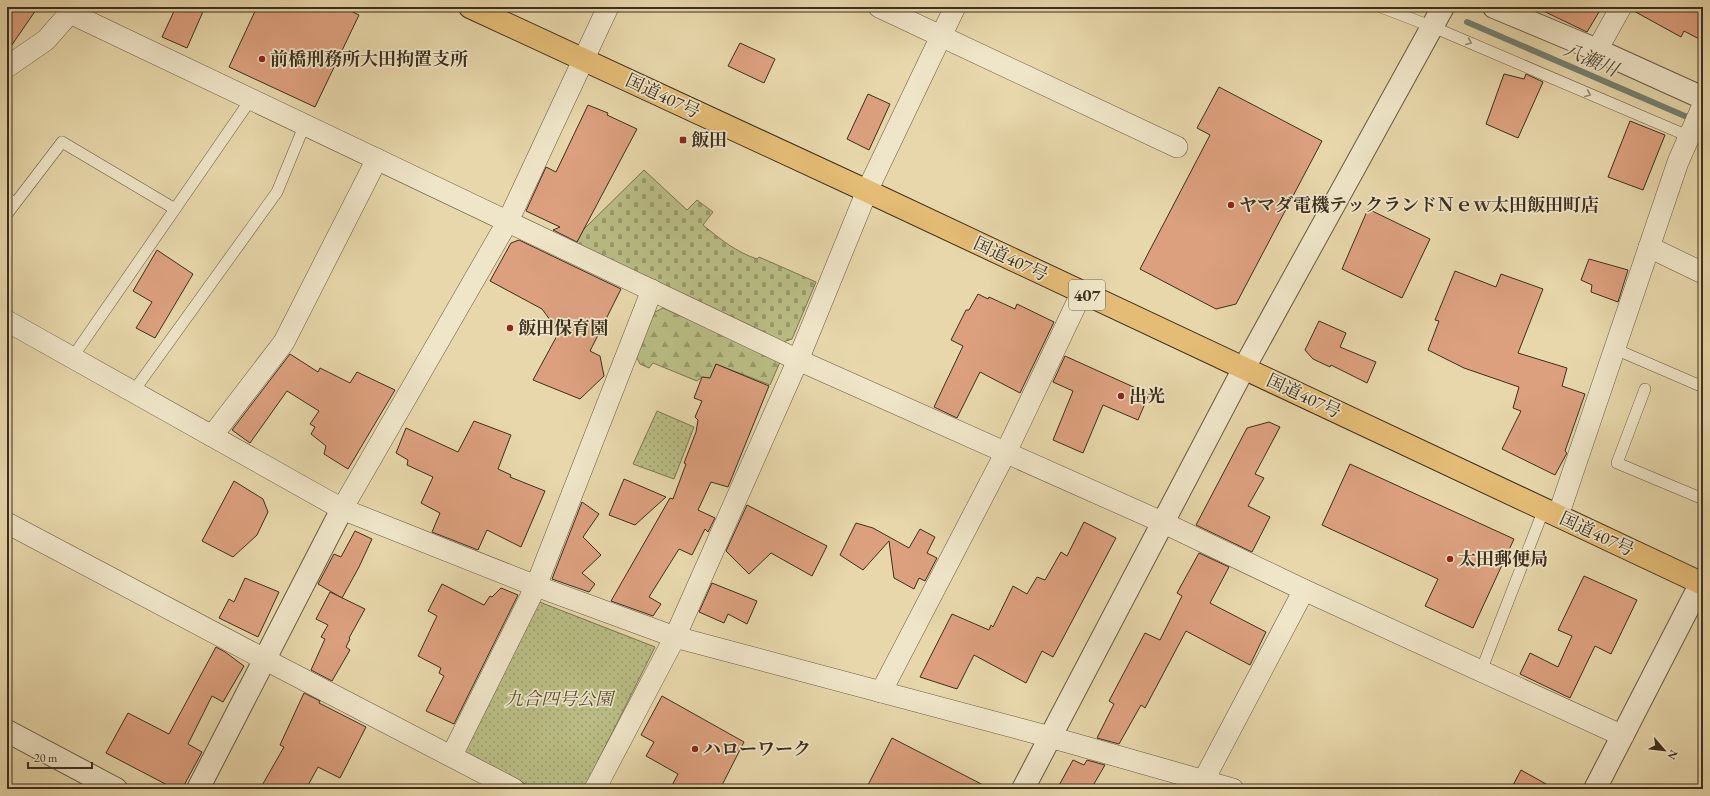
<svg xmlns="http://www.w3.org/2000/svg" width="1710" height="796" font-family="'EB Garamond','Noto Serif JP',serif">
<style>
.forest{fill:url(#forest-firs);stroke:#7b7652}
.cemetery{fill:url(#cemetery-stones);stroke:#7b7652}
.park{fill:url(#park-dots);stroke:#7b7652}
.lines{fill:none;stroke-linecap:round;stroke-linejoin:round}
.stream{stroke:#738174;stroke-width:6}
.building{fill:#dca07e;stroke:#3c2f1e}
.service-casing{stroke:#675941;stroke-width:12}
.minor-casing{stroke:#675941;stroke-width:22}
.tertiary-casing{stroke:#675941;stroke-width:24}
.trunk-casing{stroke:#3c2f1e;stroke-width:24}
.service{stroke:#efe5c8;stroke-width:11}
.minor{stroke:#efe5c8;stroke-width:21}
.tertiary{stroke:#efe5c8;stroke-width:22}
.trunk{stroke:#e4bc75;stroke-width:22}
.oneway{stroke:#968a73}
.poi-dot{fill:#8f2418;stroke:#efe5c8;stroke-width:1.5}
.labels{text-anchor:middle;stroke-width:3.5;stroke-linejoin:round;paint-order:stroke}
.shield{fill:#efe5c8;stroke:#726651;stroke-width:1}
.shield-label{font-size:17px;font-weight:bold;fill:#3c2f1e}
.poi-label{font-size:18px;font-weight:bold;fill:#3c2f1e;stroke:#efe5c8;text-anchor:start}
.street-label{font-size:18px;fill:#3c2f1e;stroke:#efe5c8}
.park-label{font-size:18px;font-style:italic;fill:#554b33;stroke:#efe5c8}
.water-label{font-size:19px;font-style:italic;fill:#4e4a3b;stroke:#efe5c8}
</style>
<defs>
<pattern id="forest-firs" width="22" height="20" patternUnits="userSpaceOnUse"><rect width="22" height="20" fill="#babd85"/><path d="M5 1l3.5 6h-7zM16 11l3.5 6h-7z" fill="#989a6c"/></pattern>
<pattern id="cemetery-stones" width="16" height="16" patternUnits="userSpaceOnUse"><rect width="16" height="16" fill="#babd85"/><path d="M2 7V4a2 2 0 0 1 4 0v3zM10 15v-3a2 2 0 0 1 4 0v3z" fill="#989a6c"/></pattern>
<pattern id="park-dots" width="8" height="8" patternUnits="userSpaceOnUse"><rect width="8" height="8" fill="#babd85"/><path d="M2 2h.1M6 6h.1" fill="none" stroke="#989a6c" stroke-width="1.8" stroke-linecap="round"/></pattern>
</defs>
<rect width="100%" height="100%" fill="#e7d7aa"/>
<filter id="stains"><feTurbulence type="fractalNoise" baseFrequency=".005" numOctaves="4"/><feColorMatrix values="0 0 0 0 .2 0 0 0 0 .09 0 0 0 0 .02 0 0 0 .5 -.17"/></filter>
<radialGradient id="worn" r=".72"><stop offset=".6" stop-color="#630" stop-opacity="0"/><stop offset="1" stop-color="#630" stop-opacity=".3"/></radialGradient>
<polygon class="forest" points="663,308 776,358 780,362 770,385 716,364 710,378 702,377 697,381 653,363 649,368 640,364 636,356 653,313"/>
<path class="cemetery" d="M644,170L687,210L697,200L713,212L703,225C720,239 736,252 757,259L759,257L816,282L792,339L783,342L576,243L584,229Z"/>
<g class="park">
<polygon points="657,411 694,427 674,479 633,464"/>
<polygon points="537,601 655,647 584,789 535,789 463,751"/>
</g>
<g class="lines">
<polyline class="stream" points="1467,22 1694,120"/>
</g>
<g class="building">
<polygon points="7,7 38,7 7,52"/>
<polygon points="176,7 205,7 187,48 162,37"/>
<polygon points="257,7 343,7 359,15 315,107 229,67"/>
<polygon points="1535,7 1602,7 1587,32"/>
<polygon points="1633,7 1703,7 1703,41 1684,31 1681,37 1632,10"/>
<polygon points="740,43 775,59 764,83 728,66"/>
<polygon points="1504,74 1524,79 1526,74 1543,82 1518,138 1486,124"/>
<polygon points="1219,87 1322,141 1236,304 1216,309 1140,269 1210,135 1197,128"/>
<polygon points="868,94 890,104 869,150 847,139"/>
<polygon points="588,105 608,113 607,115 637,129 577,242 553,230 560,227 526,211 546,167 556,172"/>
<polygon points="1630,121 1665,135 1643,190 1608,177"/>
<polygon points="1368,209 1430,239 1402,298 1342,269"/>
<polygon points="519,240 621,289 590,351 600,356 604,376 580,399 533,380 559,332 542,309 490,281 511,243"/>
<polygon points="157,250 193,274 155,338 136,328 152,302 133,291"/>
<polygon points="1589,259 1628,270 1618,302 1591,292 1592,285 1581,280"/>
<polygon points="1455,271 1496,287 1501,274 1543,289 1518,353 1567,368 1562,386 1585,394 1565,451 1567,453 1555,475 1502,449 1521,411 1513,408 1519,387 1464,368 1428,350 1439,321 1435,320"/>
<polygon points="978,294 988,299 989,297 1015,309 1017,304 1054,322 1020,393 980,372 957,418 934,407 963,346 951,340 966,310 969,310"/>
<polygon points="1319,321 1346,333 1340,347 1376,362 1367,383 1331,365 1330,367 1313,359 1305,350"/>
<polygon points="290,354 318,372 320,368 350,383 357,372 395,390 348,469 324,454 326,446 311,434 315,427 310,424 319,411 287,391 250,443 232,430"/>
<polygon points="1065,356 1149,394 1138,420 1103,405 1083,453 1053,440 1073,391 1053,382"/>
<polygon points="716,364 769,386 728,487 711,482 698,510 715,518 708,532 705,529 692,555 679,549 649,597 661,604 653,616 611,601 670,498 673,499 686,464 684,463 696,432 698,420 695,417 702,401 694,398 702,377 710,378"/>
<polygon points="474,421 511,435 498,469 511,475 510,477 545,491 521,547 487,530 478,550 432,532 440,513 421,503 433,477 407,465 408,460 396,453 406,428 458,452"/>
<polygon points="1269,422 1280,427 1255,474 1264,478 1248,506 1270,517 1252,552 1196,525 1247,428"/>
<polygon points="1350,464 1514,539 1473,628 1425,606 1438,579 1322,525"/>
<polygon points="624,479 666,497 635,525 609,515"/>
<polygon points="234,481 263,499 268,512 257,535 233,557 202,541"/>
<polygon points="582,502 599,514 583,537 601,555 582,573 595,584 589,592 552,579"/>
<polygon points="747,505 827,546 812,576 771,553 749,574 726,551"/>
<polygon points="1084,522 1116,538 1053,657 1042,651 1026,683 974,655 957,689 920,677 952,614 989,630 991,625 993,627 1013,586 1027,594 1037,577 1045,580 1061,552 1067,556"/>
<polygon points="856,523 873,528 909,548 920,529 935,537 927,553 937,558 925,581 919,578 914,589 894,578 889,541 863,570 840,555"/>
<polygon points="355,531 372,539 359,567 342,598 318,584 334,554 341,557"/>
<polygon points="1199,553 1229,567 1210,603 1266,632 1250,665 1186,631 1145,708 1141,705 1119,744 1097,738 1114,704 1109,701 1145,633 1160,640 1182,596 1177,593"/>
<polygon points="1584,576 1637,600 1611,654 1595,646 1570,698 1520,674 1530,653 1558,667 1572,636 1558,630"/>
<polygon points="245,578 279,592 258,637 219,618 229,599 234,602"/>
<polygon points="712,583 757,601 747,624 728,614 724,623 699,612"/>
<polygon points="442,584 484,605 490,596 492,597 501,588 518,595 454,724 426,711 444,676 439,673 441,668 418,656 437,616 428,611"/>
<polygon points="330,592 365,609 349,638 350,639 346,647 350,650 332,681 311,670 325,639 321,637 328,625 316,619"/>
<polygon points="216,647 225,652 244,666 223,702 212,696 188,744 202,752 182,789 175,789 106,753 128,713 169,734"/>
<polygon points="304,693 320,701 319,703 366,727 340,778 318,767 306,789 260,789 284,747 280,745"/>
<polygon points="662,696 744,742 720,789 670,789 678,774 646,756 654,742 641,735"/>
<polygon points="892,738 991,789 866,789"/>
<polygon points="1073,760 1084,765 1087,760 1105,765 1091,789 1057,789"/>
<polygon points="1521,770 1555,789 1511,789"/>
</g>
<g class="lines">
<g class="service-casing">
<g id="service">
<polyline points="1381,7 1433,27 1688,136"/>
<polyline points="7,197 14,204"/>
<polyline points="7,214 62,142 175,209"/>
<polyline points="1615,349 1703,387"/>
<polyline points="72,358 251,99"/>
<polyline points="1645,389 1617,463 1703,499"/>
<polyline points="133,392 277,192 305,124"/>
<polyline points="1481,671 1544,509"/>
</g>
</g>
<g class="minor-casing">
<g id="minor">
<polyline points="879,7 1177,147"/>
<polyline points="70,13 798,360 1164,523 1304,590 1623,736"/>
<polyline points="1597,50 1621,7"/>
<polyline points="7,67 46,40 75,7"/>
<polyline points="1649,247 1703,273"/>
<polyline points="7,321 342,509 536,586 675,637 1050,737 1233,789"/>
<polyline points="212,436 284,342 377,159"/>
<polyline points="342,509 508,221 608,7"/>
<polyline points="1558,516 1678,162 1703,105"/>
<polyline points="7,523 264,659 514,789"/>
<polyline points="881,692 1006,452 1082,292"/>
<polyline points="452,755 536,586 652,290"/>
<polyline points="595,789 675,637 798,360 867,191 955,7"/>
<polyline points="1199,789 1304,590"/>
</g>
</g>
<g class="tertiary-casing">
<g id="tertiary">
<polyline points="1494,7 1597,50 1703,98"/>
<polyline points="7,731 116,789"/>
<polyline points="198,789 342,509"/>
<polyline points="1023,789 1244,368 1443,7"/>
<polyline points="1595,789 1701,583"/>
</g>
</g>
<g class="trunk-casing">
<polyline id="trunk" points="470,7 867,191 1703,584"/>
</g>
<use href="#service" class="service"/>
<use href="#minor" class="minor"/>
<use href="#tertiary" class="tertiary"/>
<use href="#trunk" class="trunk"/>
</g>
<defs><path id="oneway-chevron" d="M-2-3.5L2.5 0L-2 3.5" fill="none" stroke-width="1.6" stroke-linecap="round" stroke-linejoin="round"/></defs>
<g class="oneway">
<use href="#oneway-chevron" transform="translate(1469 42) rotate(23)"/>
<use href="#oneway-chevron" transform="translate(1588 94) rotate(23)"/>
</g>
<g class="poi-dot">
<circle cx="262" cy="59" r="4"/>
<rect x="679" y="136" width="8" height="8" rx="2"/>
<circle cx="1231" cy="205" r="4"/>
<circle cx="510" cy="328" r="4"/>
<circle cx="1121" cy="396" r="4"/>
<circle cx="1450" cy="559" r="4"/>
<circle cx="695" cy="749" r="4"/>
</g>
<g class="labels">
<rect class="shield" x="1069" y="280" width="36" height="30" rx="3"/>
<g class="shield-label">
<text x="1087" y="301">407</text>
</g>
<g class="poi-label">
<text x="270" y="65">前橋刑務所大田拘置支所</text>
<text x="691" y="146">飯田</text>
<text x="1239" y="211">ヤマダ電機テックランドＮｅｗ太田飯田町店</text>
<text x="518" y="334">飯田保育園</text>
<text x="1129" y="402">出光</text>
<text x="1458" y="565">太田郵便局</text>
<text x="703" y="755">ハローワーク</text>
</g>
<g class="street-label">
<text transform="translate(663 96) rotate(25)" y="6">国道407号</text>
<text transform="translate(1011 259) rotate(25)" y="6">国道407号</text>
<text transform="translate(1304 396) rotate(25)" y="6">国道407号</text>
<text transform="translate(1597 534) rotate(25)" y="6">国道407号</text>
</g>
<g class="park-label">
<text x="559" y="705">九合四号公園</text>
</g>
<g class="water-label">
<text transform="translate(1591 59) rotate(23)" y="7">八瀬川</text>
</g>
</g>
<rect width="1710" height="796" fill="none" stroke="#e7d7aa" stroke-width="24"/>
<rect x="8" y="8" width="1694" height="780" fill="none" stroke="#3c2f1e" stroke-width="2"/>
<rect x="12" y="12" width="1686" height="772" fill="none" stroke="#3c2f1e"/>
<g transform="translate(1664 750) rotate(118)" stroke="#efe5c8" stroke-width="3" paint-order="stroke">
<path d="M0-3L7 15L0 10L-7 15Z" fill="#3c2f1e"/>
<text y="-6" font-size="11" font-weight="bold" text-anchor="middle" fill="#3c2f1e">N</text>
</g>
<path d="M28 762v6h64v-6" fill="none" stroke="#3c2f1e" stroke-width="2"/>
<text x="34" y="762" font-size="12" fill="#3c2f1e" stroke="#efe5c8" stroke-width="3" paint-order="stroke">20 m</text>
<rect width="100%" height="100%" filter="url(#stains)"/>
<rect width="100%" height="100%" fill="url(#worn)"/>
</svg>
